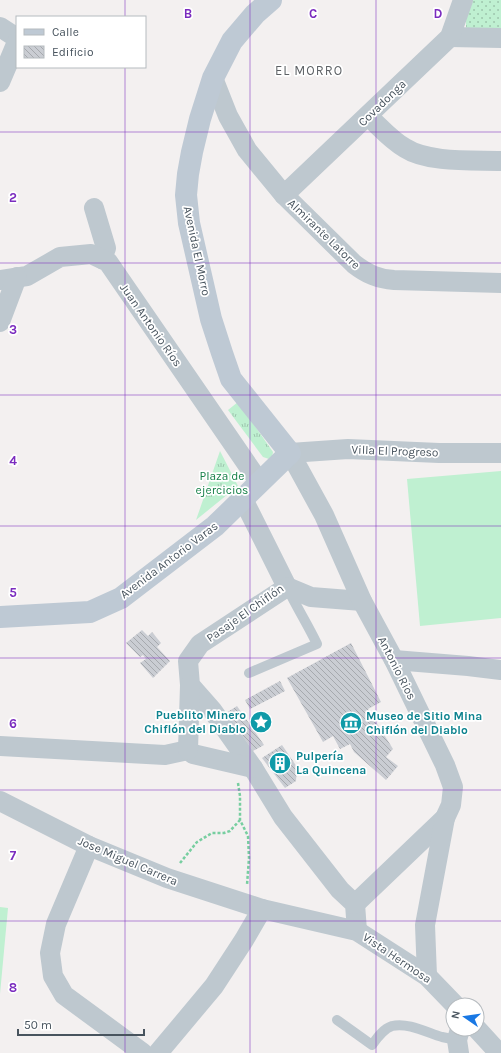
<svg xmlns="http://www.w3.org/2000/svg" width="501" height="1053" font-family="Karla,sans-serif">
<style>
.grass{fill:url(#grass-dots)}
.park{fill:url(#park-tufts)}
.garden{fill:#bff0d1}
.building{fill:url(#building-back-hatch)}
.lines{fill:none;stroke-linecap:round;stroke-linejoin:round}
.path{stroke:#77cea0;stroke-width:2.5;stroke-dasharray:3 2;stroke-linecap:butt}
.lane{stroke:#bec8cf;stroke-width:10}
.street{stroke:#bec8cf;stroke-width:20}
.secondary{stroke:#bec9d4;stroke-width:22}
.grid{fill:none;stroke:#7b2cbf;stroke-width:1;stroke-opacity:0.55}
.labels{text-anchor:middle;stroke-width:3.5;stroke-linejoin:round;paint-order:stroke}
.street-label{font-size:12px;fill:#48545e;stroke:#fff}
.park-label{font-size:12px;fill:#178149;stroke:#fff}
.culture-label{font-size:12px;font-weight:bold;fill:#0d838f;stroke:#fff;text-anchor:start}
.neighbourhood-label{font-size:13px;letter-spacing:1px;fill:#5d6165;stroke:#fff}
.grid-label{font-size:13px;text-anchor:middle;font-weight:bold;fill:#7b2cbf;stroke:#fff;stroke-width:3.5;stroke-linejoin:round;paint-order:stroke}
</style>
<defs>
<pattern id="grass-dots" width="8" height="8" patternUnits="userSpaceOnUse"><rect width="8" height="8" fill="#bff0d1"/><path d="M2 2h.1M6 6h.1" fill="none" stroke="#9dc5ad" stroke-width="1.8" stroke-linecap="round"/></pattern>
<pattern id="park-tufts" width="24" height="20" patternUnits="userSpaceOnUse"><rect width="24" height="20" fill="#bff0d1"/><path d="M3 7l-1-3M5 7V3M7 7l1-3M15 17l-1-3M17 17v-4M19 17l1-3" fill="none" stroke="#9dc5ad"/></pattern>
<pattern id="building-back-hatch" width="6" height="6" patternUnits="userSpaceOnUse"><rect width="6" height="6" fill="#cacdd3"/><path d="M-1 5l2 2M0 0l6 6M5-1l2 2" fill="none" stroke="#a6a9ae"/></pattern>
</defs>
<rect width="100%" height="100%" fill="#f3f0f0"/>
<polygon class="grass" points="471,0 501,0 501,29 466,28 466,18"/>
<g class="park">
<polygon points="238,402 273,452 272,457 269,459 263,457 228,410"/>
<polygon points="220,451 238,486 196,520"/>
</g>
<g class="garden">
<polygon points="501,471 501,618 420,626 407,479"/>
<polygon points="0,907 8,908 0,994"/>
</g>
<g class="building">
<polygon points="142,630 148,636 152,632 161,643 157,647 170,661 153,678 140,663 146,659 143,655 140,657 126,643"/>
<polygon points="351,643 381,702 368,709 393,749 386,757 398,766 386,780 354,752 350,744 340,749 333,736 323,742 287,678"/>
<polygon points="280,681 285,691 250,709 245,700"/>
<polygon points="237,706 264,745 253,751 226,713"/>
<polygon points="282,745 297,767 296,781 285,788 262,758"/>
</g>
<g class="lines">
<g class="path">
<polyline points="238,783 240,796 240,820 248,836 249,858 247,885"/>
<polyline points="180,863 197,842 212,833 224,833 230,831 240,820"/>
</g>
<g class="lane">
<path d="M249,673L317,644C308,625 297,608 288,589"/>
<path d="M337,1020L372,1045C377,1038 383,1029 392,1026C408,1022 428,1033 442,1037C447,1038 452,1039 457,1040"/>
</g>
<g class="street">
<polyline points="0,27 17,38"/>
<polyline points="450,37 501,38"/>
<path d="M213,78L228,116L247,150L284,195L354,264C367,274 378,279 394,280L501,283"/>
<polyline points="0,82 17,42"/>
<path d="M368,116C380,127 391,140 405,148C428,163 473,160 501,161"/>
<polyline points="284,195 450,37 463,0"/>
<polyline points="94,208 106,248 102,259"/>
<polyline points="0,280 27,276 60,257 91,254 108,262 260,483"/>
<polyline points="0,322 17,277"/>
<polyline points="243,499 287,587 200,644 188,661 190,685 212,710 253,768 283,817 340,890 355,904 357,931"/>
<polyline points="287,587 311,597 362,601"/>
<polyline points="394,660 468,666 501,670"/>
<polyline points="0,746 165,755 188,750"/>
<polyline points="188,750 193,754 253,768"/>
<polyline points="188,750 190,685"/>
<polyline points="0,801 89,846 167,878 262,909 357,931 427,976 455,1005"/>
<polyline points="89,846 56,924 50,953 53,976 64,995 143,1053"/>
<polyline points="355,904 445,818 451,805 453,787 445,765 394,660 362,601 324,515 290,453 348,449 439,453 501,453"/>
<polyline points="427,976 425,925 445,818"/>
<polyline points="477,1029 499,1053"/>
<polyline points="158,1053 214,986 244,940 262,909"/>
<polyline points="459,1053 457,1040 460,1029"/>
</g>
<polyline class="secondary" points="0,617 90,612 121,598 215,526 290,453 231,379 222,353 211,319 189,223 186,195 188,174 192,152 200,119 213,78 232,41 255,14 271,0"/>
</g>
<path class="grid" d="M125,0V17M250,0V1053M376,0V1053M125,67V1053M0,132H501M0,263H501M0,395H501M0,526H501M0,658H501M0,790H501M0,921H501"/>
<defs>
<g id="sight-disc" transform="scale(1.15)"><circle r="9.5" fill="#0f9aa8" stroke="#fff"/><path d="M0-6L1.8-2.2L6-1.7L2.9 1.2L3.7 5.4L0 3.3L-3.7 5.4L-2.9 1.2L-6-1.7L-1.8-2.2Z" fill="#fff"/></g>
<g id="museum-disc" transform="scale(1.15)"><circle r="9.5" fill="#0f9aa8" stroke="#fff"/><path d="M0-6L6-3V-2H-6V-3ZM-5-1h2V3h-2ZM-1-1h2V3h-2ZM3-1h2V3H3ZM-6 4H6V6H-6Z" fill="#fff"/></g>
<g id="building-disc" transform="scale(1.15)"><circle r="9.5" fill="#0f9aa8" stroke="#fff"/><path d="M-4-6H4V6H1V3H-1V6H-4ZM-2.5-4.3h1.7v1.8h-1.7ZM.8-4.3h1.7v1.8H.8ZM-2.5-1h1.7V.8h-1.7ZM.8-1h1.7V.8H.8Z" fill="#fff"/></g>
</defs>
<g fill-rule="evenodd">
<use href="#sight-disc" x="261" y="722"/>
<use href="#museum-disc" x="351" y="723"/>
<use href="#building-disc" x="280" y="763"/>
</g>
<g class="labels">
<g class="street-label">
<text transform="translate(382 103) rotate(-44)" y="4">Covadonga</text>
<text transform="translate(324 234) rotate(44)" y="4">Almirante Latorre</text>
<text transform="translate(197 251) rotate(78)" y="4">Avenida El Morro</text>
<text transform="translate(151 325) rotate(55)" y="4">Juan Antonio Ríos</text>
<text transform="translate(395 451) rotate(2)" y="4">Villa El Progreso</text>
<text transform="translate(169 560) rotate(-37)" y="4">Avenida Antorio Varas</text>
<text transform="translate(245 613) rotate(-35)" y="4">Pasaje El Chiflón</text>
<text transform="translate(397 668) rotate(63)" y="4">Antonio Rios</text>
<text transform="translate(128 861) rotate(23)" y="4">Jose Miguel Carrera</text>
<text transform="translate(397 958) rotate(34)" y="4">Vista Hermosa</text>
</g>
<g class="park-label">
<text x="222" y="480">Plaza de<tspan x="222" dy="14">ejercicios</tspan></text>
</g>
<g class="culture-label">
<text x="246" y="719" text-anchor="end">Pueblito Minero<tspan x="246" dy="14">Chiflón del Diablo</tspan></text>
<text x="366" y="720">Museo de Sitio Mina<tspan x="366" dy="14">Chiflón del Diablo</tspan></text>
<text x="296" y="760">Pulpería<tspan x="296" dy="14">La Quincena</tspan></text>
</g>
<g class="neighbourhood-label">
<text x="309" y="75">EL MORRO</text>
</g>
</g>
<g class="grid-label">
<text x="188" y="18">B</text>
<text x="313" y="18">C</text>
<text x="438" y="18">D</text>
<text x="13" y="202">2</text>
<text x="13" y="334">3</text>
<text x="13" y="465">4</text>
<text x="13" y="597">5</text>
<text x="13" y="728">6</text>
<text x="13" y="860">7</text>
<text x="13" y="992">8</text>
</g>
<rect x="16" y="16" width="130" height="52" fill="#ffffff" stroke="#b6bbbf"/>
<rect x="24" y="29" width="20" height="6" fill="#bec9d4" stroke="#b6bbbf"/>
<text x="52" y="36" font-size="12" fill="#48545e">Calle</text>
<rect x="24" y="46" width="20" height="12" fill="url(#building-back-hatch)" stroke="#b6bbbf"/>
<text x="52" y="56" font-size="12" fill="#48545e">Edificio</text>
<g transform="translate(465 1017) rotate(283)"><circle r="19" fill="#ffffff" stroke="#b6bbbf"/>
<path d="M0-3L7 15L0 10L-7 15Z" fill="#1978e4"/>
<text y="-6" font-size="11" font-weight="bold" text-anchor="middle" fill="#48545e">N</text>
</g>
<path d="M18 1029v6h126v-6" fill="none" stroke="#48545e" stroke-width="2"/>
<text x="24" y="1029" font-size="12" fill="#48545e" stroke="#ffffff" stroke-width="3" paint-order="stroke">50 m</text>
</svg>
